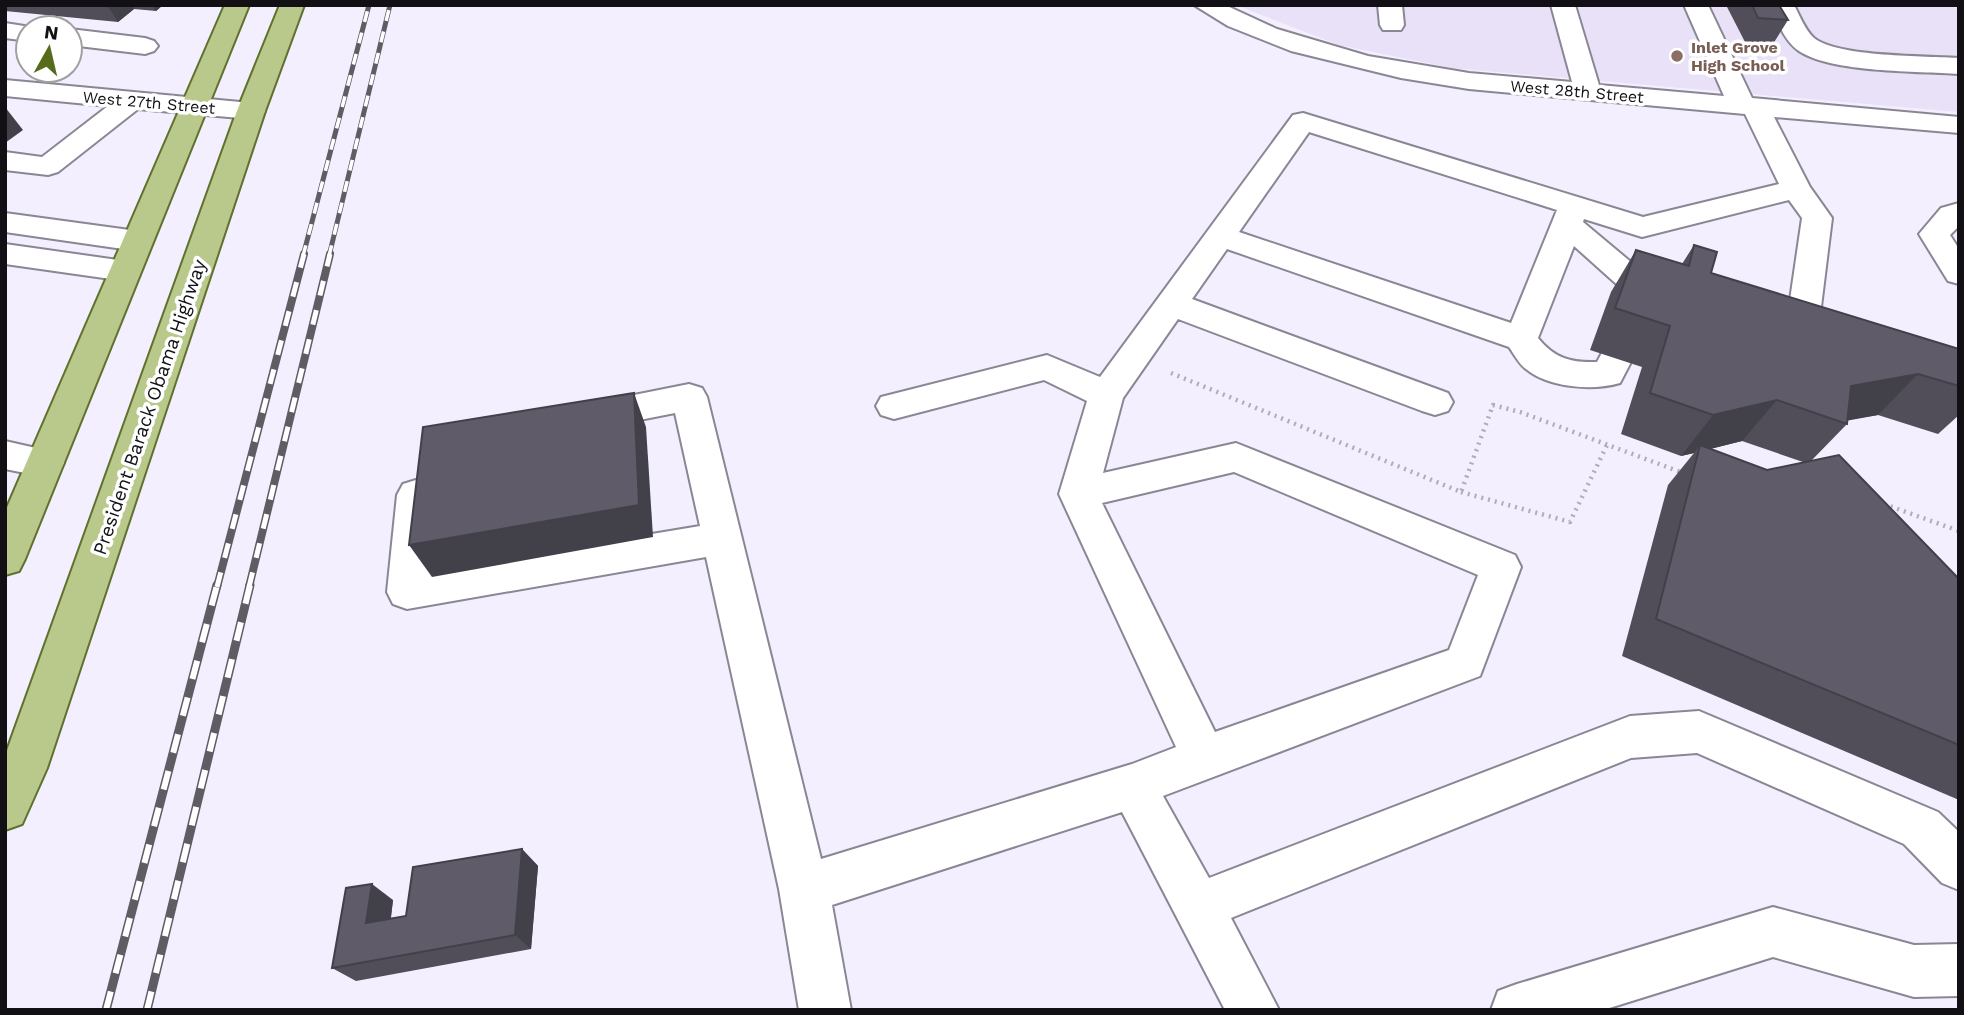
<svg xmlns="http://www.w3.org/2000/svg" width="1964" height="1015" font-family="'Work Sans',sans-serif">
<style>
.built{fill:#e8e1f7}
.lines{fill:none;stroke-linecap:round;stroke-linejoin:round}
.minor-casing{stroke:#8a8693;stroke-width:4}
.major-casing{stroke:#60712f;stroke-width:4}
.path{stroke:#b0acb8;stroke-width:4.5;stroke-dasharray:2 5;stroke-linecap:butt}
.minor{fill:#fff;fill-rule:evenodd}
.major{fill:#b9c98b;fill-rule:evenodd}
.rail-far2-casing{stroke:#5f5c64;stroke-width:5}
.rail-far1-casing{stroke:#5f5c64;stroke-width:8}
.rail-casing{stroke:#5f5c64;stroke-width:9}
.rail-far2{stroke:#fff;stroke-width:3.5;stroke-dasharray:11;stroke-linecap:butt}
.rail-far1{stroke:#fff;stroke-width:5;stroke-dasharray:15;stroke-linecap:butt}
.rail{stroke:#fff;stroke-width:6;stroke-dasharray:19;stroke-linecap:butt}
.wall{fill:#524e59;fill-rule:evenodd}
.shaded-wall{fill:#424049}
.building{fill:#5f5b68;stroke:#424049;stroke-width:2}
.education-dot{fill:#8d6e63;stroke:#fff;stroke-width:2.5}
.labels{text-anchor:middle;stroke-width:7;stroke-linejoin:round;paint-order:stroke}
.far-education-label{font-size:16px;font-weight:bold;fill:#785e54;stroke:#fff;text-anchor:start}
.far-street-label{font-size:16px;fill:#121015;stroke:#fff}
.street-label{font-size:19px;fill:#121015;stroke:#fff}
</style>
<rect width="100%" height="100%" fill="#f4effe"/>
<polygon class="built" points="1236,5 1959,5 1959,112 1452,68 1339,45"/>
<g class="lines">
<g class="minor-casing">
<g id="minor">
<path d="M1194,5H1225L1277,29L1368,56L1469,73L1572,82L1551,5H1575L1599,85L1724,96L1684,5H1708L1752,98L1959,117V133L1774,117L1810,187L1832,218L1821,307L1817,315L1805,318L1793,315L1789,307L1802,218L1789,200L1642,237L1584,219L1583,222L1650,278L1655,286L1647,307L1635,310L1623,307L1619,299L1622,289L1574,246L1538,338C1554,358 1571,363 1597,362L1604,349L1616,346L1628,349L1633,358L1620,383C1593,391 1549,388 1526,369C1519,364 1514,354 1509,347L1227,249L1192,299L1448,393L1453,402L1448,411L1435,415L1422,411L1178,319L1123,398L1103,473L1236,443L1515,555L1521,567L1480,676L1163,796L1209,878L1630,716L1699,711L1938,812L1959,832V890L1942,883L1904,844L1697,753L1631,758L1231,918L1279,1010H1225L1122,812L832,905L851,1010H799L779,889L706,557L407,609L393,604L387,592L397,495L403,484L416,480L429,484L435,495L429,571L700,526L675,413L589,430L576,426L571,417L576,408L589,404L689,384L702,388L707,397L821,859L1132,764L1176,747L1059,494L1087,401L1044,380L894,419L881,415L876,406L881,397L1047,355L1100,377L1293,115L1303,113L1643,217L1779,184L1745,114L1469,89L1401,78L1291,51L1228,26ZM1309,132L1557,210L1511,323L1239,232ZM1234,472L1478,575L1449,650L1215,732L1102,503Z"/>
<polygon points="1378,5 1402,5 1404,25 1401,30 1383,30 1380,25"/>
<path d="M1770,5H1794C1800,16 1805,30 1814,38C1837,57 1927,56 1959,58V74C1918,71 1832,73 1799,51C1784,41 1777,20 1770,5Z"/>
<polygon points="5,23 37,28 28,28 28,41 5,38"/>
<polygon points="70,29 145,38 154,41 158,46 154,51 145,54 70,45"/>
<polygon points="5,80 251,103 261,105 265,111 261,117 251,119 138,109 58,172 48,175 5,170 5,152 42,157 108,106 5,96"/>
<polygon points="1959,203 1959,226 1950,235 1959,249 1959,284 1948,281 1919,234 1941,208"/>
<polygon points="5,213 137,231 148,234 153,241 148,248 137,251 5,232"/>
<polygon points="5,244 125,261 136,264 141,271 136,278 125,281 5,264"/>
<polygon points="5,441 58,453 64,463 58,473 45,477 5,469"/>
<polygon points="1773,907 1914,945 1959,944 1959,996 1914,997 1773,957 1603,1010 1491,1010 1498,991 1517,984"/>
</g>
</g>
<g class="major-casing">
<g id="major">
<polygon points="225,5 249,5 25,559 19,571 5,575 5,512"/>
<polygon points="280,5 304,5 265,111 47,768 22,824 5,830 5,756 237,111"/>
</g>
</g>
<g class="path">
<polyline points="1171,373 1461,492 1493,405 1520,412 1683,473"/>
<polyline points="1461,492 1570,522 1607,445"/>
<polyline points="1884,504 1959,531"/>
</g>
<use href="#minor" class="minor"/>
<use href="#major" class="major"/>
<g class="rail-far2-casing">
<g id="rail-far2">
<polyline points="303,256 369,5"/>
<polyline points="329,256 390,5"/>
</g>
</g>
<g class="rail-far1-casing">
<g id="rail-far1">
<polyline points="217,587 304,254"/>
<polyline points="249,587 330,254"/>
</g>
</g>
<g class="rail-casing">
<g id="rail">
<polyline points="106,1010 217,585"/>
<polyline points="147,1010 250,585"/>
</g>
</g>
<use href="#rail-far2" class="rail-far2"/>
<use href="#rail-far1" class="rail-far1"/>
<use href="#rail" class="rail"/>
</g>
<g class="wall">
<polygon points="5,5 163,5 156,11 134,9 118,22 5,11"/>
<polygon points="1726,5 1779,5 1788,20 1773,44 1745,42"/>
<path d="M1694,245L1711,273L1959,349V415L1938,434L1878,415L1847,420V424L1812,460L1959,579V800L1622,656L1668,485L1694,453L1681,456L1621,434L1642,367L1590,350L1611,292L1636,250L1682,264ZM1742,441L1803,462L1767,470L1710,449Z"/>
<polygon points="522,849 538,866 531,949 356,981 332,968 393,900 391,918 406,916"/>
</g>
<g class="shaded-wall">
<polygon points="107,5 132,5 134,9 118,22"/>
<polygon points="152,5 163,5 156,11"/>
<polygon points="5,107 23,130 5,143"/>
<polygon points="1918,374 1878,415 1840,422 1851,386"/>
<polygon points="634,393 646,427 653,537 432,577 409,545"/>
<polygon points="1777,400 1742,441 1698,452 1700,445 1694,453 1681,456 1713,415"/>
<polygon points="522,849 538,866 531,949 515,935"/>
<polygon points="372,884 393,900 388,938 366,923"/>
</g>
<g class="building">
<polygon points="1752,5 1779,5 1788,20 1758,18"/>
<polygon points="1694,245 1717,252 1711,273 1959,349 1959,386 1918,374 1851,386 1847,424 1777,400 1713,415 1650,393 1670,326 1615,308 1636,250 1689,266"/>
<polygon points="634,393 639,505 409,545 423,427"/>
<polygon points="1700,445 1767,470 1839,455 1959,579 1959,745 1656,619"/>
<polygon points="522,849 515,935 332,968 346,888 372,884 366,923 406,916 413,867"/>
</g>
<circle class="education-dot" cx="1677" cy="56" r="7"/>
<g class="labels">
<g class="far-education-label">
<text x="1691" y="53">Inlet Grove<tspan x="1691" dy="18">High School</tspan></text>
</g>
<g class="far-street-label">
<text transform="translate(1577 91) rotate(5)" y="6">West 28th Street</text>
<text transform="translate(149 102) rotate(5)" y="6">West 27th Street</text>
</g>
<g class="street-label">
<text transform="translate(149 407) rotate(-71)" y="7">President Barack Obama Highway</text>
</g>
</g>
<rect width="1964" height="1015" fill="none" stroke="#121015" stroke-width="14"/>
<g transform="translate(49 49) rotate(8)"><circle r="33" fill="#ffffff" stroke="#a09fa1" stroke-width="2"/>
<path d="M0-5L12 26L0 18L-12 26Z" fill="#576c1b"/>
<text y="-10" font-size="19" font-weight="bold" text-anchor="middle" fill="#121015">N</text>
</g>
</svg>
